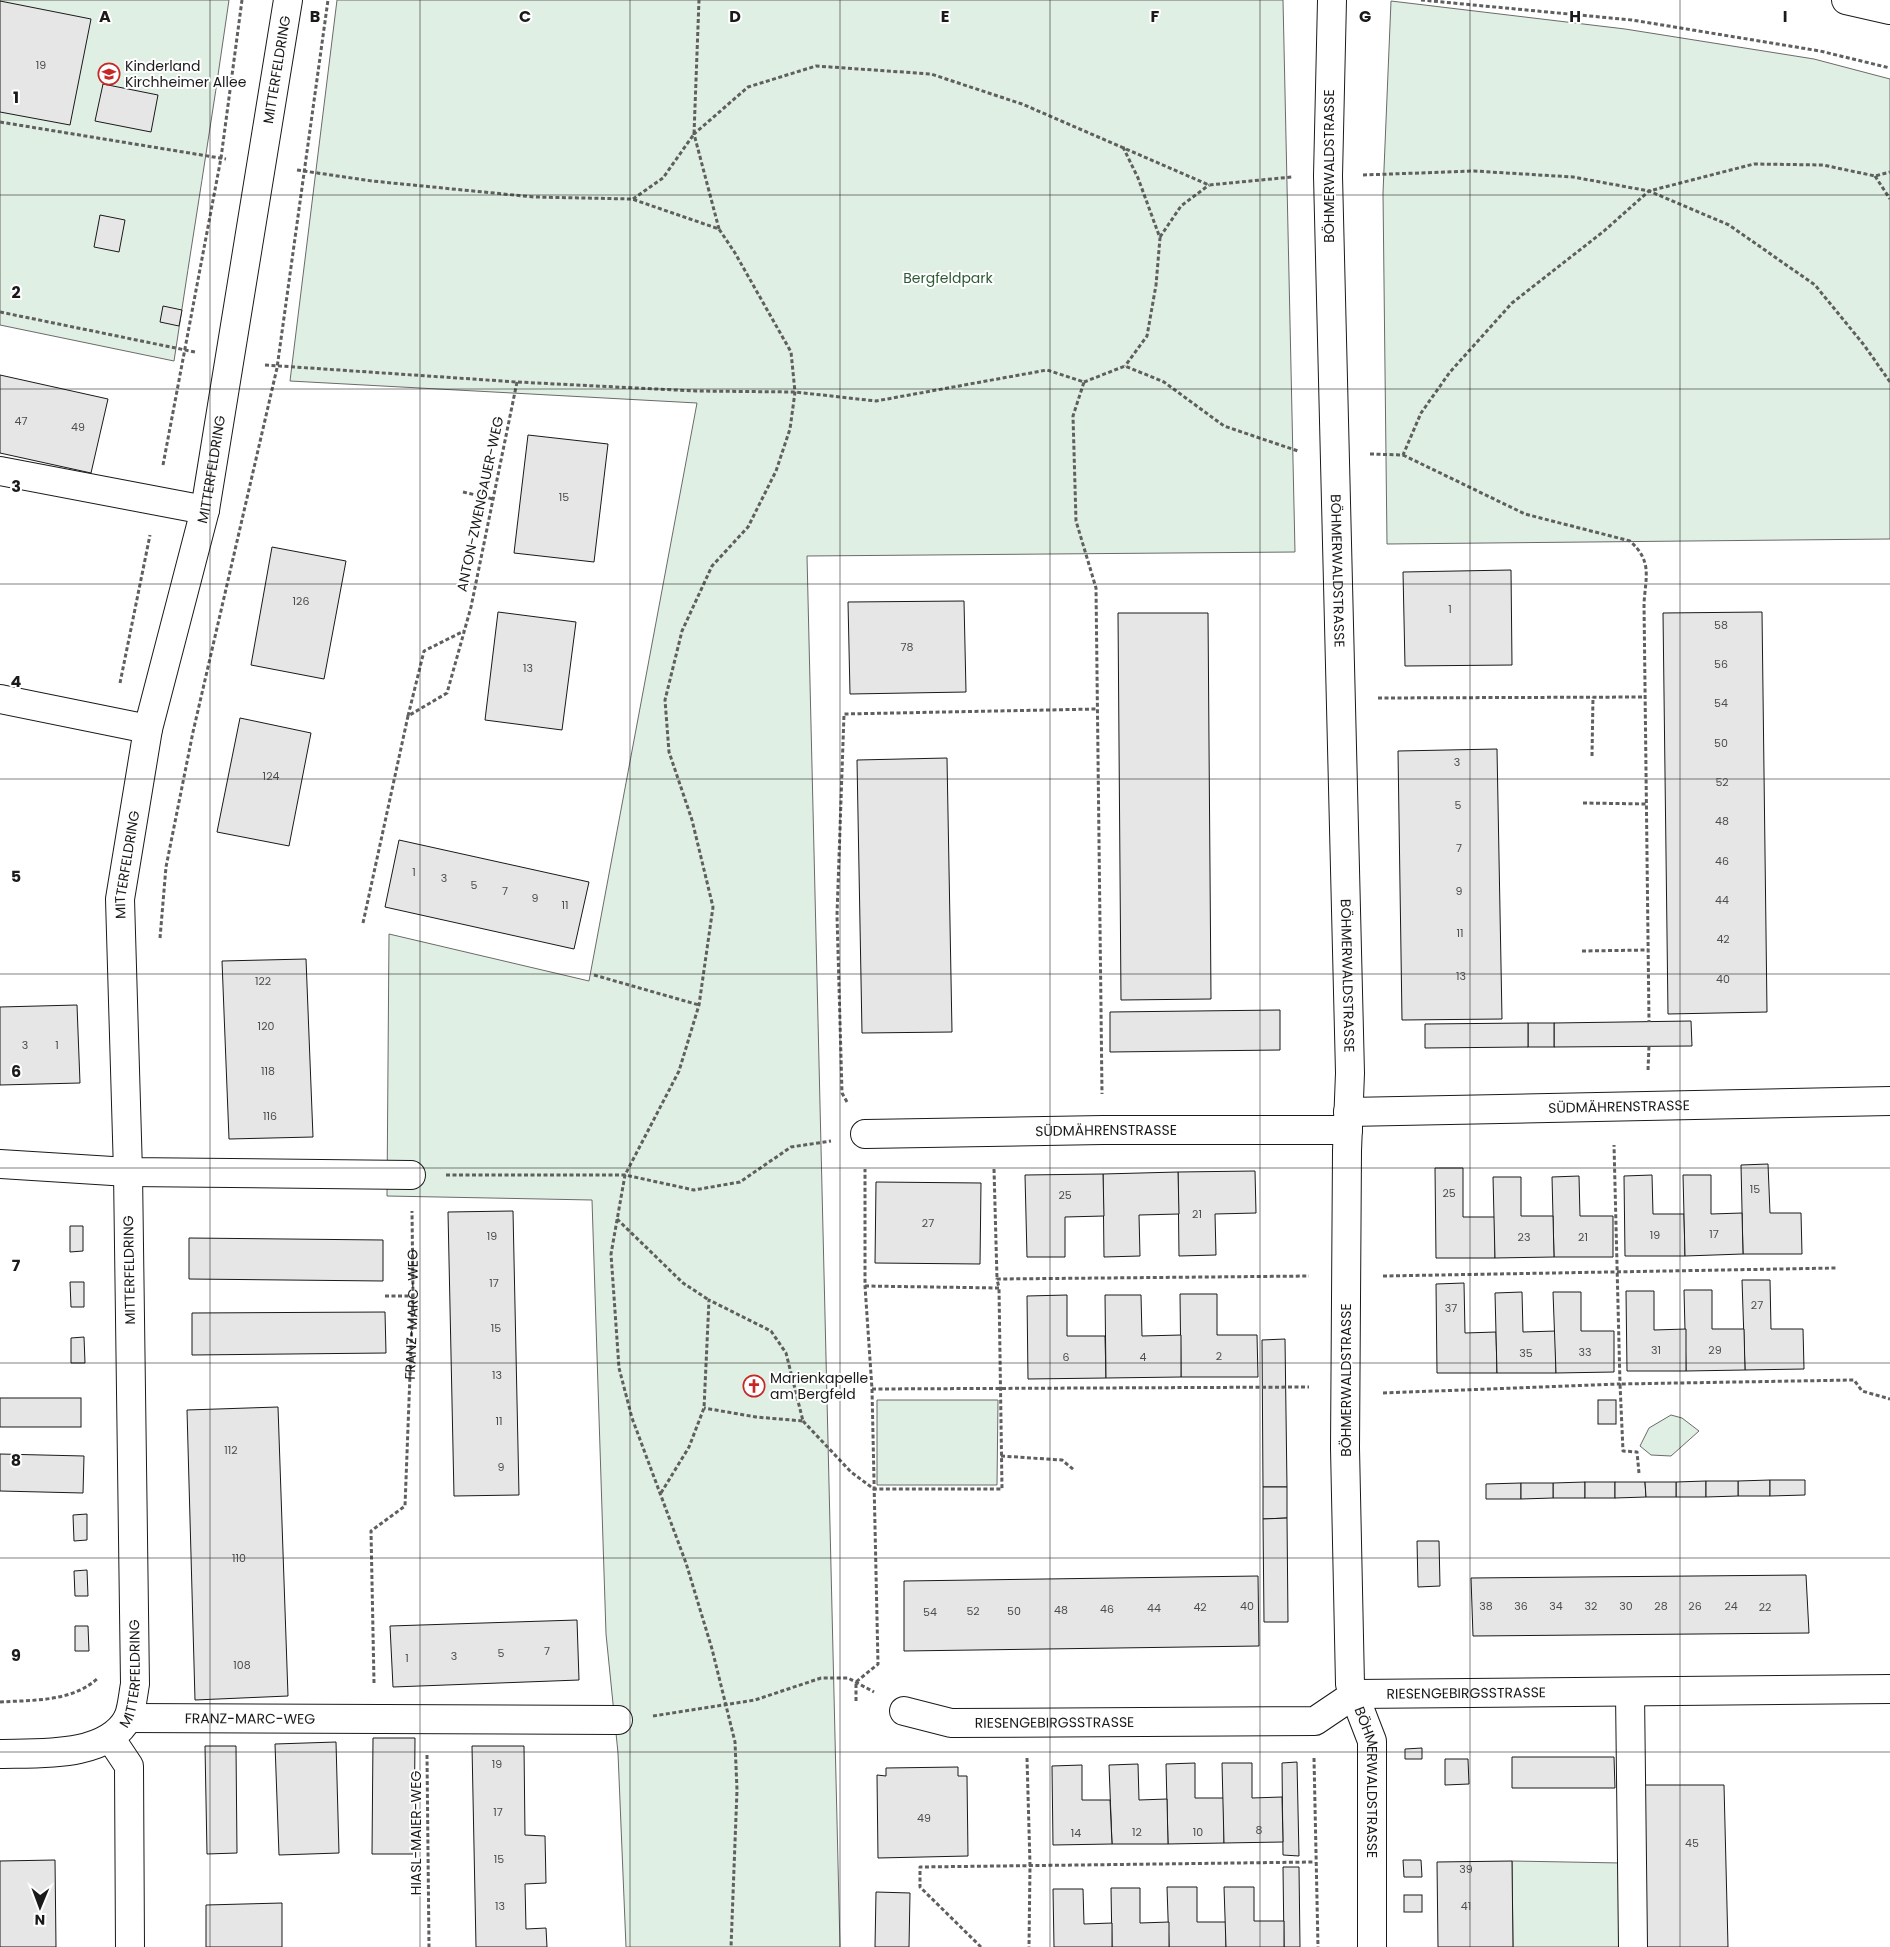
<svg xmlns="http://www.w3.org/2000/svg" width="1890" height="1947" font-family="Poppins,sans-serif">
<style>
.green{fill:#e0efe3;stroke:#6a6a6a}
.building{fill:#e6e6e6;stroke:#1a1a1a}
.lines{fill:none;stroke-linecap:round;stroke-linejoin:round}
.minor-casing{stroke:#1a1a1a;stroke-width:30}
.path{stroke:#5f5f5f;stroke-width:3;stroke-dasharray:4 2.5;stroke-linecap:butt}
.minor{stroke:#fff;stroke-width:28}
.grid{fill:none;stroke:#1a1a1a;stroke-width:1;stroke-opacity:0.55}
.labels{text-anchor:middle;stroke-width:4;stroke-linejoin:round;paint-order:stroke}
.number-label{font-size:11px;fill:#4d4d4d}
.poi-label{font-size:14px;fill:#1a1a1a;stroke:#fff;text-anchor:start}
.street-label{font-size:14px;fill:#1a1a1a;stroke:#fff}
.park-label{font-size:14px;fill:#2b5a34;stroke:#fff}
.grid-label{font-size:16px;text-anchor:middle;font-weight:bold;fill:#1a1a1a;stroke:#fff;stroke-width:4;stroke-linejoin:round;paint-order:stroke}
</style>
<rect width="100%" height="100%" fill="#fff"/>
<g class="green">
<path d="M0,0H229C212,121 192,240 174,361L0,325Z"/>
<polygon points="337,0 1283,0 1295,552 807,556 840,1947 626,1947 618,1753 606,1634 592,1200 387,1196 389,934 589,981 697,403 290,381"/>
<polygon points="1391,1 1625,29 1814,59 1890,79 1890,539 1387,544 1383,193"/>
<polygon points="877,1400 998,1400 997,1485 877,1485"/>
<polygon points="1671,1415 1682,1418 1699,1431 1671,1456 1651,1455 1640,1446 1649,1428"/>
<polygon points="1512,1861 1621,1863 1621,1947 1513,1947"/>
</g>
<g class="building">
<polygon points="0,1 91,19 70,125 0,112"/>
<polygon points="103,84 158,95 151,132 95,121"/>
<polygon points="100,215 125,220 119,252 94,247"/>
<polygon points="163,306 182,310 179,326 160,322"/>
<polygon points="0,375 108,399 91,473 0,453"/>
<polygon points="528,435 608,444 594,562 514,553"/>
<polygon points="272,547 346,561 324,679 251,665"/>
<polygon points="1511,570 1512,665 1405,666 1403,572"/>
<polygon points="964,601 966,692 850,694 848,602"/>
<polygon points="498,612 576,622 562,730 485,720"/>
<polygon points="1762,612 1767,1012 1668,1014 1663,613"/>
<polygon points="1118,613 1208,613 1211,999 1121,1000"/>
<polygon points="240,718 311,733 289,846 217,832"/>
<polygon points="1497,749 1502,1019 1402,1020 1398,751"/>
<polygon points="947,758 952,1032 862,1033 857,760"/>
<polygon points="399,840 589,882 574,949 385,907"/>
<polygon points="306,959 313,1137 229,1139 222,961"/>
<polygon points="77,1005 80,1083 0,1085 0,1007"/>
<polygon points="1280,1010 1280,1050 1110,1052 1110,1012"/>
<polygon points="1691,1021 1692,1046 1554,1047 1554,1023"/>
<rect x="1528" y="1023" width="26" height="24"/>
<polygon points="1528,1023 1528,1047 1425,1048 1425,1024"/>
<polygon points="1768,1164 1770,1213 1801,1213 1802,1254 1743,1254 1741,1165"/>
<polygon points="1435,1168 1463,1168 1463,1217 1495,1217 1495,1258 1436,1258"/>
<polygon points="1255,1171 1256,1213 1215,1214 1216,1255 1179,1256 1178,1172"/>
<polygon points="1178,1172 1179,1214 1139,1215 1140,1256 1104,1257 1103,1174"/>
<polygon points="1103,1174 1104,1216 1065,1217 1065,1257 1027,1257 1025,1175"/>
<polygon points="1652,1175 1653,1214 1684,1214 1685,1256 1625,1256 1624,1176"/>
<polygon points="1683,1175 1711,1175 1711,1214 1742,1213 1743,1254 1685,1256"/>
<polygon points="1579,1176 1580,1216 1613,1216 1613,1257 1554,1257 1552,1177"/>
<polygon points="1493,1177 1521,1177 1521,1216 1553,1216 1554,1257 1495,1258"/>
<polygon points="876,1182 981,1183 980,1264 875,1263"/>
<polygon points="513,1211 519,1495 454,1496 448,1212"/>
<polygon points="70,1226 83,1226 83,1251 70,1252"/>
<polygon points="189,1238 383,1240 383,1281 189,1279"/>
<polygon points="1742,1280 1770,1280 1771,1329 1803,1329 1804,1369 1745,1370"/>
<polygon points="70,1282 84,1282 84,1307 71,1307"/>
<polygon points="1464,1283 1465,1333 1496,1332 1497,1373 1437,1373 1436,1284"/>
<polygon points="1684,1290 1712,1290 1712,1329 1744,1329 1745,1370 1686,1371"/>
<polygon points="1626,1291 1654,1291 1654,1330 1686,1329 1686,1371 1627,1371"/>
<polygon points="1522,1292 1523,1332 1556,1331 1556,1373 1497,1373 1495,1293"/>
<polygon points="1553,1292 1581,1292 1581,1331 1614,1331 1614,1372 1556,1373"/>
<polygon points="1180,1294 1217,1294 1217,1335 1257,1335 1258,1377 1181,1377"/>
<polygon points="1067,1295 1067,1336 1105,1336 1106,1378 1028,1379 1027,1296"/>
<polygon points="1105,1295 1141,1295 1142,1336 1181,1335 1181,1377 1106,1378"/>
<polygon points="385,1312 386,1353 192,1355 192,1313"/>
<polygon points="84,1337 85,1363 71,1363 71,1338"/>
<polygon points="1285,1339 1287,1487 1263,1487 1262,1340"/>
<rect x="0" y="1398" width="81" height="29"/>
<rect x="1598" y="1400" width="18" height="24"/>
<polygon points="278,1407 288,1696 195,1700 187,1410"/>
<polygon points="0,1454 84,1456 83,1493 0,1491"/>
<polygon points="1770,1480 1770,1496 1738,1496 1738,1481"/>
<polygon points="1770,1480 1805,1480 1805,1495 1770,1496"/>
<polygon points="1706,1481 1706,1497 1676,1497 1676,1482"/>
<polygon points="1706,1481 1738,1481 1738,1496 1706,1497"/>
<polygon points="1585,1482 1585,1498 1553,1498 1553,1483"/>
<rect x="1585" y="1482" width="30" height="16"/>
<polygon points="1615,1482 1645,1482 1646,1497 1615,1498"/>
<polygon points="1645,1482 1676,1482 1676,1497 1646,1497"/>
<polygon points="1521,1483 1521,1499 1486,1499 1486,1484"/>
<polygon points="1521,1483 1553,1483 1553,1498 1521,1499"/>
<polygon points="1263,1487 1287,1487 1287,1518 1263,1519"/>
<polygon points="87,1514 87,1540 74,1541 73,1515"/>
<polygon points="1287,1518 1288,1622 1264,1622 1263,1519"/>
<polygon points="1417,1541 1439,1541 1440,1586 1418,1587"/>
<polygon points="87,1570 88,1596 75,1596 74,1571"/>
<polygon points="1806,1575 1809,1633 1473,1636 1471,1578"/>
<polygon points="1258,1576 1259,1646 904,1651 904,1581"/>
<polygon points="577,1620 579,1680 393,1687 390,1626"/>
<polygon points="75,1626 88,1626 89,1651 75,1651"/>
<polygon points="373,1738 415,1738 414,1854 372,1854"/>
<polygon points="336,1742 339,1853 279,1855 275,1744"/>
<polygon points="205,1746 236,1746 237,1853 207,1854"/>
<polygon points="472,1746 524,1746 525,1835 545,1836 546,1883 525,1884 526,1929 546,1928 547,1947 476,1947"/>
<polygon points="1422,1748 1422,1759 1405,1759 1405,1749"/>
<polygon points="1512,1757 1614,1757 1615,1788 1512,1788"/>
<polygon points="1445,1759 1468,1759 1469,1784 1445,1785"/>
<polygon points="1297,1762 1299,1856 1283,1855 1282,1763"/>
<polygon points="1195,1763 1195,1798 1224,1798 1224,1843 1168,1844 1166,1764"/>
<polygon points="1222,1763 1252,1763 1252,1798 1282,1797 1283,1842 1224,1843"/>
<polygon points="1138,1764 1139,1800 1167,1799 1168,1844 1112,1844 1109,1765"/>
<polygon points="1082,1765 1082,1800 1110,1800 1112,1844 1053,1845 1052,1766"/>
<polygon points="958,1767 958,1776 967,1776 968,1856 878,1858 877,1775 886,1776 886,1768"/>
<polygon points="1639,1785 1724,1785 1728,1947 1642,1947"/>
<polygon points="55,1860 56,1947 0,1947 0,1861"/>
<polygon points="1403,1860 1421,1860 1422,1877 1404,1877"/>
<polygon points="1512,1861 1513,1947 1438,1947 1437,1862"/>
<polygon points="1283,1867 1299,1867 1300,1947 1284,1947"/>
<polygon points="1167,1887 1197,1887 1197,1922 1226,1922 1226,1947 1169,1947"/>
<polygon points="1224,1887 1254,1887 1254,1921 1284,1921 1284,1947 1226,1947"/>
<polygon points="1111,1888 1140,1888 1140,1923 1169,1922 1169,1947 1112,1947"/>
<polygon points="1053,1889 1083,1889 1084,1924 1112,1923 1112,1947 1054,1947"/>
<polygon points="876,1892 910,1893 909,1947 875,1947"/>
<rect x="1404" y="1895" width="18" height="17"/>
<polygon points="282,1903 282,1947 206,1947 206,1905"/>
</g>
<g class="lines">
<g class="minor-casing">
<g id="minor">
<path id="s2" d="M1332,0L1328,176L1350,1073L1347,1151L1345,1448L1350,1684L1372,1741V1947"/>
<polyline points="1846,0 1890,10"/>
<polyline points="0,471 205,510"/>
<polyline points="0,699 148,729"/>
<path id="s3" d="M1348,1112L1890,1101"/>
<path id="s4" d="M865,1134L1103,1130H1348"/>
<polyline points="0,1164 128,1172 411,1175"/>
<polyline points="1630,1692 1633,1947"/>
<path id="s5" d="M904,1711L951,1723L1315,1721L1355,1694L1890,1689"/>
<path id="s6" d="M128,1718L618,1720"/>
<polyline points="111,1739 129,1766 130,1947"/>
<path id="s7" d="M0,1754C38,1753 107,1758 128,1718C132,1709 133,1695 135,1684L128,1172L120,899L148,729L205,510L288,0"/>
</g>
</g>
<g class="path">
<polyline points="1421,0 1632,20 1820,51 1890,68"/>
<polyline points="0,122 226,159"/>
<polyline points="1123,147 1138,178 1160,238 1156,285 1147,336 1125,366"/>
<polyline points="297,170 372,181 534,197 632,199 719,229 735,253 791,352 795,392 790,429 776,471 748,527 712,566 682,631 665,700 669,752 692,820 713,907 699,1005 679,1071 625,1175 611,1254 619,1368 632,1418 686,1563 712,1649 735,1742 737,1790 731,1947"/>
<polyline points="1363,175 1474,171 1573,177 1649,191 1729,225 1815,285 1864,345 1890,382"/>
<polyline points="1875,176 1890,199"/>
<polyline points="633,199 663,178 694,134 699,0"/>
<polyline points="719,229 694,134 748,87 816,66 931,74 1022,104 1209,185 1292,177"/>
<polyline points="1160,237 1181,206 1209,185"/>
<polyline points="0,312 195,352"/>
<polyline points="265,365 517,382 696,391 795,392 876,401 1047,370 1084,382 1073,416 1076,521 1096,588 1102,1094"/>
<polyline points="1084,382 1125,366 1164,382 1224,426 1298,451"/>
<polyline points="1370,454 1403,455 1421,413 1450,372 1512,303 1604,231 1649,191 1754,164 1823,165 1875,176 1890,172"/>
<path d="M1403,455L1525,514L1630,541C1652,561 1646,575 1644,603L1649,1022"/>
<polyline points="163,465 221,158 242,0"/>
<polyline points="463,492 493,499"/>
<polyline points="120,683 150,535"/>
<polyline points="1378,698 1646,697"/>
<polyline points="408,716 424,651 464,631"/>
<polyline points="1592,756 1593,697"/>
<polyline points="1583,803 1647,804"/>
<polyline points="363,923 408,716 447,693 471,607 517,382"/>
<polyline points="160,938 166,867 193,732 277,368 328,0"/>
<polyline points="1582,951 1648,950"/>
<polyline points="594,975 699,1005"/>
<polyline points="1648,1070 1649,1046"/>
<polyline points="847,1102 842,1093 837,915 844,714 1097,709"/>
<polyline points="994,1169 997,1279"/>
<polyline points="446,1175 625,1175 694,1190 740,1182 791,1147 831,1141"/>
<polyline points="617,1219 683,1283 709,1300"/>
<polyline points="1383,1276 1836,1268"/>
<polyline points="865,1286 999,1288 997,1279 1309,1276"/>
<polyline points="385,1296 413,1296"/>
<polyline points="872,1389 1309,1387"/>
<polyline points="1383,1393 1620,1384 1614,1145"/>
<polyline points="803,1421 851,1472 874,1489 1002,1489 999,1288"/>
<polyline points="1001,1456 1062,1460 1074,1470"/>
<polyline points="1639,1473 1637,1452 1623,1451 1620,1384 1854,1380 1862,1391 1890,1399"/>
<polyline points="661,1493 689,1447 704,1408 709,1300 771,1331 786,1353 803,1421 756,1417 704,1408"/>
<path id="s1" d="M374,1683L371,1531L405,1506L413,1296L412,1211"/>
<polyline points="856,1701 856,1682 878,1664 872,1389 865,1286 865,1169"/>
<path d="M0,1702C33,1700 71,1702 97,1679"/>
<polyline points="653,1716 755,1700 821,1678 848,1678 874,1692"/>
<polyline points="427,1755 429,1947"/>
<polyline points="1027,1758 1030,1865 1029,1947"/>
<polyline points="1314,1758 1318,1947"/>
<polyline points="981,1947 920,1887 920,1867 1315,1862"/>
</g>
<use href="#minor" class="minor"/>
</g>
<path class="grid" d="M210,0V1947M420,0V1947M630,0V1947M840,0V1947M1050,0V1947M1260,0V1947M1470,0V1947M1680,0V1947M0,195H1890M0,389H1890M0,584H1890M0,779H1890M0,974H1890M0,1168H1890M0,1363H1890M0,1558H1890M0,1752H1890"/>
<defs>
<g id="school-ring" transform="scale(1.125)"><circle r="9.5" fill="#fff" stroke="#c62828" stroke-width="1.5"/><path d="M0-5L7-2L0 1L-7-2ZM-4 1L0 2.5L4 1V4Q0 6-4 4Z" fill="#c62828"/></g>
<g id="church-ring" transform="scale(1.125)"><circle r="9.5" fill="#fff" stroke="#c62828" stroke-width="1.5"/><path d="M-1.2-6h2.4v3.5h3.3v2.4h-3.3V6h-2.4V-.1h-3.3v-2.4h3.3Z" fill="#c62828"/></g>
</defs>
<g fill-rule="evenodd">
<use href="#school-ring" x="109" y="74"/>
<use href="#church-ring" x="754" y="1386"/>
</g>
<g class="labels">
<g class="number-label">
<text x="41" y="69">19</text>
<text x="21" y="425">47</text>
<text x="78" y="431">49</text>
<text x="564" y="501">15</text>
<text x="301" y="605">126</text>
<text x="1450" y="613">1</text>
<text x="1721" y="629">58</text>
<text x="907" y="651">78</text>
<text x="1721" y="668">56</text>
<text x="528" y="672">13</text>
<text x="1721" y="707">54</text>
<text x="1721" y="747">50</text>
<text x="1457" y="766">3</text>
<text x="271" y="780">124</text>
<text x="1722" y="786">52</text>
<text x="1458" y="809">5</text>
<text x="1722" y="825">48</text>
<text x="1459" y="852">7</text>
<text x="1722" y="865">46</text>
<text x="414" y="876">1</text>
<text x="444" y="882">3</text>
<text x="474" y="889">5</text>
<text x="505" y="895">7</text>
<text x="1459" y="895">9</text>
<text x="535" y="902">9</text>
<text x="1722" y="904">44</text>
<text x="565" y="909">11</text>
<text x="1460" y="937">11</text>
<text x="1723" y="943">42</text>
<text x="1461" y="980">13</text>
<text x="1723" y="983">40</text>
<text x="263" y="985">122</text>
<text x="266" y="1030">120</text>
<text x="25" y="1049">3</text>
<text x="57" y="1049">1</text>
<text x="268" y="1075">118</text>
<text x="270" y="1120">116</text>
<text x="1755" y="1193">15</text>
<text x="1449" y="1197">25</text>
<text x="1065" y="1199">25</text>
<text x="1197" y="1218">21</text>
<text x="928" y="1227">27</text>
<text x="1714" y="1238">17</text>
<text x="1655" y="1239">19</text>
<text x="492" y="1240">19</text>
<text x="1524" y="1241">23</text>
<text x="1583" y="1241">21</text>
<text x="494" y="1287">17</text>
<text x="1757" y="1309">27</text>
<text x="1451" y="1312">37</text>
<text x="496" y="1332">15</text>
<text x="1656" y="1354">31</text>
<text x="1715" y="1354">29</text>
<text x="1585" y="1356">33</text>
<text x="1526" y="1357">35</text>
<text x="1219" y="1360">2</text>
<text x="1066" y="1361">6</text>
<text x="1143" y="1361">4</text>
<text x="497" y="1379">13</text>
<text x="499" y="1425">11</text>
<text x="231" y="1454">112</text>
<text x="501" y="1471">9</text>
<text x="239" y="1562">110</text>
<text x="1247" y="1610">40</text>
<text x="1486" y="1610">38</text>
<text x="1521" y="1610">36</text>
<text x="1556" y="1610">34</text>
<text x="1591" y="1610">32</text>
<text x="1626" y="1610">30</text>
<text x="1661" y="1610">28</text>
<text x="1695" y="1610">26</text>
<text x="1731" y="1610">24</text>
<text x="1200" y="1611">42</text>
<text x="1765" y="1611">22</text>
<text x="1154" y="1612">44</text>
<text x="1107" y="1613">46</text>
<text x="1061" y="1614">48</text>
<text x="973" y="1615">52</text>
<text x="1014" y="1615">50</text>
<text x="930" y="1616">54</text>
<text x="547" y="1655">7</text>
<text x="501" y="1657">5</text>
<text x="454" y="1660">3</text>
<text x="407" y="1662">1</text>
<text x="242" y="1669">108</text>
<text x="497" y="1768">19</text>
<text x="498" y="1816">17</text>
<text x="924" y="1822">49</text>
<text x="1259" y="1834">8</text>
<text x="1137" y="1836">12</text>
<text x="1198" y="1836">10</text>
<text x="1076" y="1837">14</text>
<text x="1692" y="1847">45</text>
<text x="499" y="1863">15</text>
<text x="1466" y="1873">39</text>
<text x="500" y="1910">13</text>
<text x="1466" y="1910">41</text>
</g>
<g class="poi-label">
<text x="125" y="71">Kinderland<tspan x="125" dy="16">Kirchheimer Allee</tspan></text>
<text x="770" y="1383">Marienkapelle<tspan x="770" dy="16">am Bergfeld</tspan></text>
</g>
<g class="street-label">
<text dy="5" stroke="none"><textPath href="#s7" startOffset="1804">MITTERFELDRING</textPath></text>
<text transform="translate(1329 166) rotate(-90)" y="5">BÖHMERWALDSTRASSE</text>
<text dy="5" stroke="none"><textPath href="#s7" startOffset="1399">MITTERFELDRING</textPath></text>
<text transform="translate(480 504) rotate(-78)" y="5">ANTON-ZWENGAUER-WEG</text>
<text dy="5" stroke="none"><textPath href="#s2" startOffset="571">BÖHMERWALDSTRASSE</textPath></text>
<text dy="5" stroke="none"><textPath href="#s7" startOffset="994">MITTERFELDRING</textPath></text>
<text dy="5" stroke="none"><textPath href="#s2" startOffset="976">BÖHMERWALDSTRASSE</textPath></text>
<text dy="5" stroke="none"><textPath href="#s3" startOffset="271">SÜDMÄHRENSTRASSE</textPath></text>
<text dy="5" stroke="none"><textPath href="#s4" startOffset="241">SÜDMÄHRENSTRASSE</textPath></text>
<text transform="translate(129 1270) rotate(-91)" y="5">MITTERFELDRING</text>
<text dy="5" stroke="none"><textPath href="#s1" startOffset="386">FRANZ-MARC-WEG</textPath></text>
<text transform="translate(1346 1380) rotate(-90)" y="5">BÖHMERWALDSTRASSE</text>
<text dy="5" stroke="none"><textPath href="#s7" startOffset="184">MITTERFELDRING</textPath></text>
<text dy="5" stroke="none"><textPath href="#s5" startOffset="572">RIESENGEBIRGSSTRASSE</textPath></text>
<text dy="5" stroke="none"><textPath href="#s6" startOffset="122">FRANZ-MARC-WEG</textPath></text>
<text dy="5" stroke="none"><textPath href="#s5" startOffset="152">RIESENGEBIRGSSTRASSE</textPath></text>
<text dy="5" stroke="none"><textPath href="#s2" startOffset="1786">BÖHMERWALDSTRASSE</textPath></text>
<text transform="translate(416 1833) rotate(-90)" y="5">HIASL-MAIER-WEG</text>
</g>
<g class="park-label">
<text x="948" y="283">Bergfeldpark</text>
</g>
</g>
<g class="grid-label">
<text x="105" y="22">A</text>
<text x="315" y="22">B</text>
<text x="525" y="22">C</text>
<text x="735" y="22">D</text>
<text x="945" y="22">E</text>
<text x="1155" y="22">F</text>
<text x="1365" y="22">G</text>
<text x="1575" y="22">H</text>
<text x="1785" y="22">I</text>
<text x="16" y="103">1</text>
<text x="16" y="298">2</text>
<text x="16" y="492">3</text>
<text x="16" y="687">4</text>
<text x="16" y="882">5</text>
<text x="16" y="1077">6</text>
<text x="16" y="1271">7</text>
<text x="16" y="1466">8</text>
<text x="16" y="1661">9</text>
</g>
<g transform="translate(40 1907) rotate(181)" stroke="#ffffff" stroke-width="4" paint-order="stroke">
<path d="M0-4L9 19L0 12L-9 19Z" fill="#1a1a1a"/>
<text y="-8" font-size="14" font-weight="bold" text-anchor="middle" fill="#1a1a1a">N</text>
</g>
</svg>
